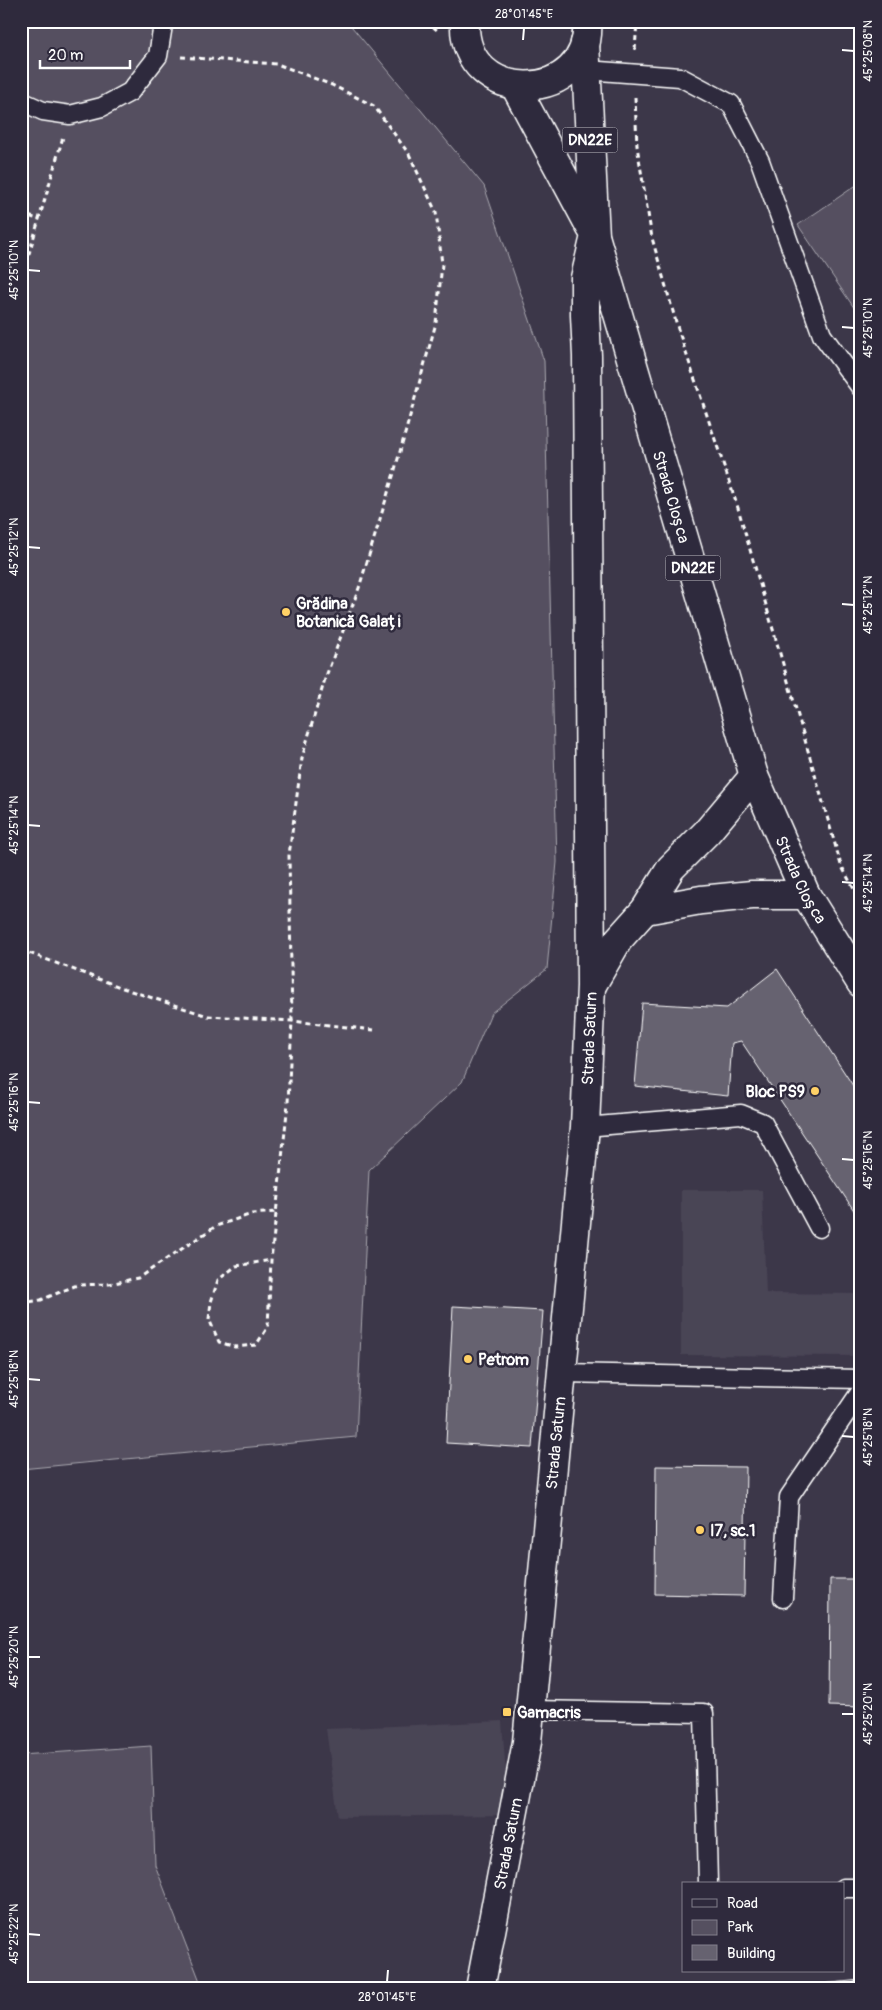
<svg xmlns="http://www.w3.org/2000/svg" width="882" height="2010" font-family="Pangolin,sans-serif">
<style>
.built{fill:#494455}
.green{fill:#555060;stroke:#aaa8b0}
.building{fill:#666270;stroke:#fff}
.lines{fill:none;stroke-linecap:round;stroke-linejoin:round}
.lane-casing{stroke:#fff;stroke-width:21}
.secondary-casing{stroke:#fff;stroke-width:31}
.primary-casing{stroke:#fff;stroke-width:31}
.path{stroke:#fff;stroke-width:3;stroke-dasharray:5 4;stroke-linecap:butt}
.lane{stroke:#2f2a3d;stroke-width:18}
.secondary{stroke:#2f2a3d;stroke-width:28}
.primary{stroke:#2f2a3d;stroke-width:28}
.ticks{fill:none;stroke:#fff;stroke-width:2}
.poi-dot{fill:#ffd166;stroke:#2f2a3d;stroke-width:2}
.labels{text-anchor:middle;stroke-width:5;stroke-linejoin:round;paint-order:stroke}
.shield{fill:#2f2a3d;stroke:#c1bfc5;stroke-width:1}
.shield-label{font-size:15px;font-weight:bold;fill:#fff}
.street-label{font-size:16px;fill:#fff;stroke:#2f2a3d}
.poi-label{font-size:16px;font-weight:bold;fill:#fff;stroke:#2f2a3d;text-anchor:start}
.neatline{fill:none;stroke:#fff;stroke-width:2}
.ticks-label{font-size:12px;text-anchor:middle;fill:#fff}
</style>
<rect width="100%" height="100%" fill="#3c3749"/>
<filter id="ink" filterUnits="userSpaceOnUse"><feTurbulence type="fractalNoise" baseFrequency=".02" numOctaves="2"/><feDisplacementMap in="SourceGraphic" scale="10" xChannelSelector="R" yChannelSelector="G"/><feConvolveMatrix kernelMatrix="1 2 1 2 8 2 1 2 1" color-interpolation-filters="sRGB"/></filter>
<g filter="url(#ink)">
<g class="built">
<polygon points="681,1190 762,1190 766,1293 861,1294 861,1356 681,1355"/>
<polygon points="502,1721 509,1815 338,1817 326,1729"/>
</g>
<g class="green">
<polygon points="21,21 347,21 484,186 544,361 557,862 547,969 491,1013 462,1082 369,1170 356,1437 21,1469"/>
<polygon points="861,182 861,318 798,225"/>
<polygon points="151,1746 155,1865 203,1989 21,1989 21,1755"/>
</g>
<g class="building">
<polygon points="777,969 861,1098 861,1221 741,1041 732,1043 728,1096 635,1086 642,1003 727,1008"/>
<polygon points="453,1306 543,1311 532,1448 446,1443"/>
<polygon points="656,1466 746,1467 744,1596 655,1594"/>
<polygon points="830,1579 861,1579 861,1707 829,1706"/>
<polygon points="861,1980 861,1989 821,1989 821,1984"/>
<polygon points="821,1984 821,1989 746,1989 746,1988"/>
</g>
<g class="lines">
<g class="lane-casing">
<g id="lane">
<polyline points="586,70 680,77 731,104 760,161 822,335 861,388"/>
<polyline points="21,101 43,111 70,115 102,107 130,92 158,56 163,25 162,21"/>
<polyline points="585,1127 741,1114 763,1123 819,1228"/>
<polyline points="562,1373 861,1379"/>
<polyline points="783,1598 789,1497 861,1391"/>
<polyline points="530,1710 704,1713 708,1884"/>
<polyline points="843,1888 861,1888"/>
</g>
</g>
<g class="secondary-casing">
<g id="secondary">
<polyline points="645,910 701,900 752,895 806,895"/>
<polyline points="592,985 618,940 645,910 671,868 707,832 754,776"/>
<path id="s1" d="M480,1989L527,1742L585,1127L591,986L587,356L585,315V278L595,236"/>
</g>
</g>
<g class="primary-casing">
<g id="primary">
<path d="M465,21C461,109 594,105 587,21"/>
<path id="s2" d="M585,43L595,236L754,776L806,895L861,983"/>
<polyline points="515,86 591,228"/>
</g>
</g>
<g class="path">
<polyline points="426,21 437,30"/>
<polyline points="635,50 637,21"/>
<polyline points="181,57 277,64 332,85 374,106 409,154 436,212 442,264 436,323 394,473 359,588 325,679 302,758 289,855 292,1021 288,1103 271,1260 268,1327 256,1345 235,1347 219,1342 209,1319 211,1302 218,1280 236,1266 271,1260"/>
<polyline points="635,97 637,146 652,238 678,329 738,508 841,865 861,902"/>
<polyline points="21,214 38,219"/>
<polyline points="21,281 63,137"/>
<polyline points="21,950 131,991 208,1016 292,1021 374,1030"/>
<polyline points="21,1303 41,1300 77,1285 109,1284 138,1278 216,1226 252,1214 277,1212"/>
</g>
<use href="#lane" class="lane"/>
<use href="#secondary" class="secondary"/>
<use href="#primary" class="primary"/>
</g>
</g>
<path class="ticks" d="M523,40L524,28M842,50L854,51M28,270L40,271M842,327L854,328M28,547L40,548M842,604L854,605M28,825L40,826M842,882L854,883M28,1102L40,1103M842,1159L854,1160M28,1379L40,1380M842,1436L854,1437M28,1657H40M842,1714H854M28,1934L40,1935M387,1982L388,1970"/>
<g class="poi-dot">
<circle cx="286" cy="612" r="5"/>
<circle cx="815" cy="1091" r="5"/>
<circle cx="468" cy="1359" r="5"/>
<circle cx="700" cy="1530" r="5"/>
<rect x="502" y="1707" width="10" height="10" rx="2.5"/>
</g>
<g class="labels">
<g class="shield">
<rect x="562.5" y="127.5" width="55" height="25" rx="4"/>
<rect x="665.5" y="555.5" width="55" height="25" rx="4"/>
</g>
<g class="shield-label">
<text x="590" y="145">DN22E</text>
<text x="693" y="573">DN22E</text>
</g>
<g class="street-label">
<text dy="6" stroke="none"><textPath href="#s2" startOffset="465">Strada Cloșca</textPath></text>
<text dy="6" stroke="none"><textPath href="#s2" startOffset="870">Strada Cloșca</textPath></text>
<text dy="6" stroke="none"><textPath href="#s1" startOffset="958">Strada Saturn</textPath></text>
<text dy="6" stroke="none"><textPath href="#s1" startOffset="552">Strada Saturn</textPath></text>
<text dy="6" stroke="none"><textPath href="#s1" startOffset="148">Strada Saturn</textPath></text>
</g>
<g class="poi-label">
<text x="296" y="609">Grădina<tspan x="296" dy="18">Botanică Galați</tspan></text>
<text x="805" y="1097" text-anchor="end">Bloc PS9</text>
<text x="478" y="1365">Petrom</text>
<text x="710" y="1536">I7, sc.1</text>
<text x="517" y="1718">Gamacris</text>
</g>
</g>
<rect width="882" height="2010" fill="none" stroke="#2f2a3d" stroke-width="55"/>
<rect x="682" y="1882" width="162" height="90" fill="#2f2a3d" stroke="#827f8b"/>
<rect x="692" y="1899" width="25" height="8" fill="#2f2a3d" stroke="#827f8b"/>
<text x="727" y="1908" font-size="15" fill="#ffffff">Road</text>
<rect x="692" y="1920" width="25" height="15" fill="#555060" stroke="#827f8b"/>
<text x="727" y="1932" font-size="15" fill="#ffffff">Park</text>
<rect x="692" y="1945" width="25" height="15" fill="#666270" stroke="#827f8b"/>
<text x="727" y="1958" font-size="15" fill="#ffffff">Building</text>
<path d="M40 60v8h90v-8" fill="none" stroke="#ffffff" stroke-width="2.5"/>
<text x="48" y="60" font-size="15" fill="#ffffff" stroke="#2f2a3d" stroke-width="4" paint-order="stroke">20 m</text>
<rect x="28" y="28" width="826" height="1954" class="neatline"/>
<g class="ticks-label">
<text x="524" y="18">28°01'45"E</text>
<text transform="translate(868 51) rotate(-90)" y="4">45°25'08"N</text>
<text transform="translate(14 270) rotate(-90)" y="4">45°25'10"N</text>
<text transform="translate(868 328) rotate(-90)" y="4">45°25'10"N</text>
<text transform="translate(14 547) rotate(-90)" y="4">45°25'12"N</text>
<text transform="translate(868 605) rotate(-90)" y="4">45°25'12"N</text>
<text transform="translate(14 825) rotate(-90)" y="4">45°25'14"N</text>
<text transform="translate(868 883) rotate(-90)" y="4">45°25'14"N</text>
<text transform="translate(14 1102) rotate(-90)" y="4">45°25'16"N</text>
<text transform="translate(868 1160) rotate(-90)" y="4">45°25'16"N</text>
<text transform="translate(14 1379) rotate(-90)" y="4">45°25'18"N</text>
<text transform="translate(868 1437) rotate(-90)" y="4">45°25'18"N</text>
<text transform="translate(14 1657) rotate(-90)" y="4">45°25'20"N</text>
<text transform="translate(868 1714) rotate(-90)" y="4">45°25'20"N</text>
<text transform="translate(14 1934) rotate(-90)" y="4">45°25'22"N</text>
<text x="387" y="2001">28°01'45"E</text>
</g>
</svg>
